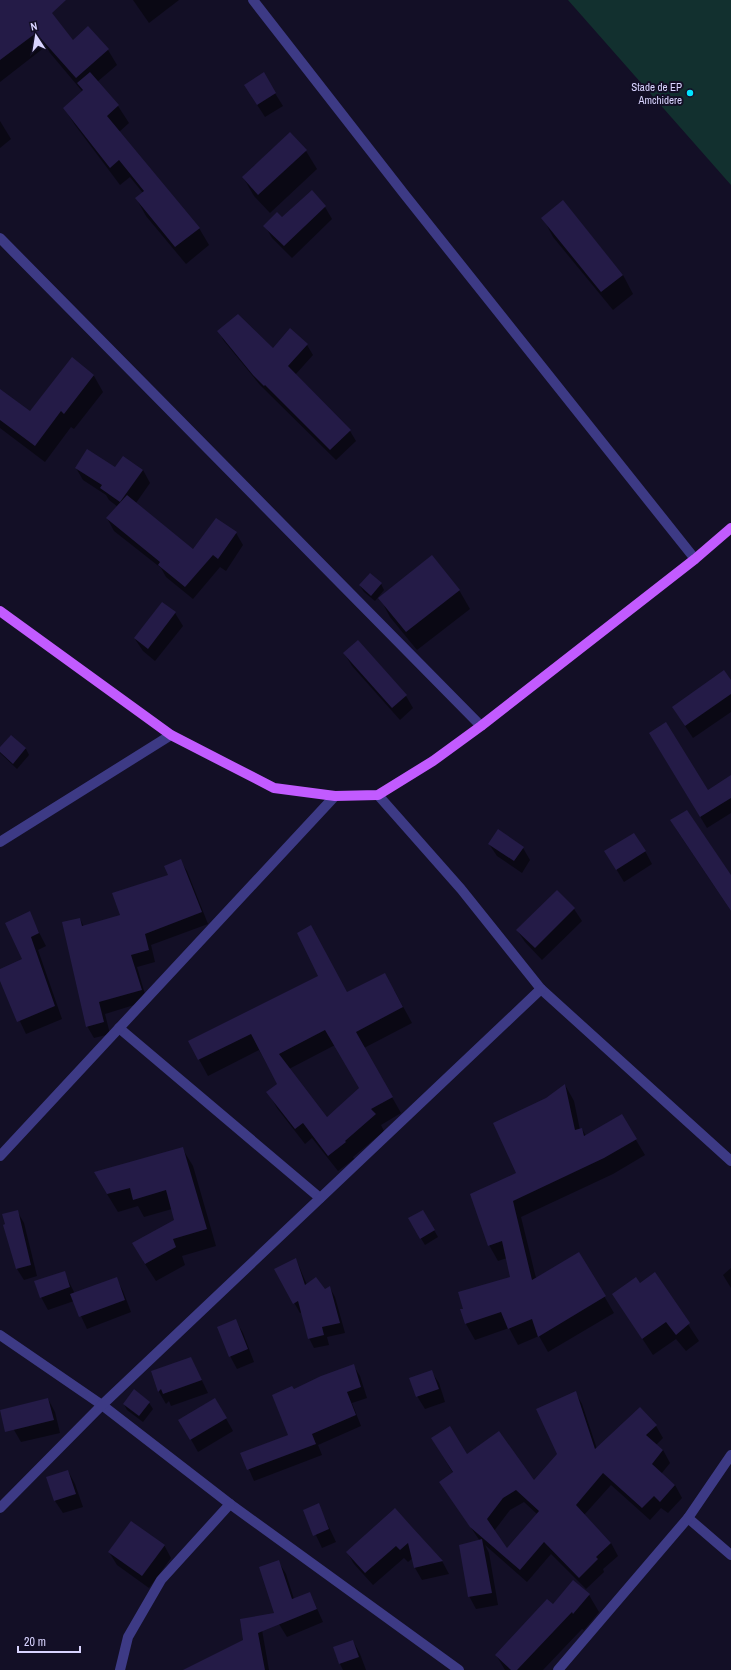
<svg xmlns="http://www.w3.org/2000/svg" width="731" height="1670" font-family="'Archivo Narrow',sans-serif">
<style>
.green{fill:#12302f}
.shadow{fill:#0007;fill-rule:evenodd}
.building{fill:#241b47;fill-rule:evenodd}
.lines{fill:none;stroke-linecap:round;stroke-linejoin:round}
.minor{stroke:#3d3a85;stroke-width:10}
.tertiary{stroke:#3d3a85;stroke-width:10}
.primary{stroke:#c25bff;stroke-width:10}
.poi-dot{fill:#00e5ff;stroke:#130f26;stroke-width:1.5}
.labels{text-anchor:middle;stroke-width:4;stroke-linejoin:round;paint-order:stroke}
.poi-label{font-size:11px;fill:#d9d4ff;stroke:#130f26;text-anchor:end}
</style>
<rect width="100%" height="100%" fill="#130f26"/>
<polygon class="green" points="568,0 731,0 731,185"/>
<g class="shadow">
<polygon points="0,0 41,0 73,41 88,28 108,50 117,65 97,82 118,106 129,123 119,132 199,228 209,245 186,264 146,216 136,198 143,193 130,177 120,185 75,125 64,108 82,91 45,47 0,82"/>
<polygon points="133,0 179,0 149,23"/>
<polygon points="263,74 283,106 265,117 252,97"/>
<polygon points="0,121 11,139 0,148"/>
<polygon points="306,151 317,169 270,213 254,196 243,177"/>
<polygon points="563,202 623,275 633,294 613,310 553,237 543,218"/>
<polygon points="325,207 332,219 292,258 272,238 265,226 282,218"/>
<polygon points="290,330 307,345 313,355 295,375 350,431 356,441 336,460 260,385 224,341 218,331 273,350"/>
<polygon points="72,359 94,376 103,392 74,429 71,427 45,462 0,428 0,390 30,412"/>
<polygon points="76,468 143,470 150,483 136,503 194,551 236,533 243,545 226,571 220,567 193,599 166,577 161,568 114,531 107,518 118,507 109,500 106,495 83,480"/>
<polygon points="381,584 384,590 375,601 364,592 360,586"/>
<polygon points="459,590 470,609 417,650 390,617 380,598"/>
<polygon points="162,603 175,613 183,626 155,661 143,651 135,639"/>
<polygon points="358,642 406,696 413,708 400,720 352,666 344,653"/>
<polygon points="731,681 731,712 693,738 673,708"/>
<polygon points="11,736 26,749 29,755 17,769 0,753 0,748"/>
<polygon points="656,744 708,792 731,776 731,813 707,828"/>
<polygon points="671,820 731,877 731,911 678,832"/>
<polygon points="489,844 523,848 530,860 522,873 497,856"/>
<polygon points="645,851 652,864 624,882 606,852"/>
<polygon points="180,860 187,871 208,924 151,945 155,962 137,967 147,1001 105,1014 110,1034 94,1038 87,1026 80,919 84,927 122,916 169,876"/>
<polygon points="574,909 582,921 542,960 525,942 517,930"/>
<polygon points="29,913 46,946 38,950 62,1019 26,1034 0,979 0,970 23,960"/>
<path d="M394,990L412,1023L364,1048L401,1113L381,1125L384,1131L353,1157L354,1159L338,1171L312,1138L305,1144L277,1108L268,1092L278,1084L259,1050L208,1076L189,1041L347,993ZM335,1045L361,1089L326,1118L289,1069Z"/>
<polygon points="565,1085 574,1101 580,1130 582,1129 586,1136 621,1115 645,1155 613,1174 521,1217 536,1278 579,1253 614,1313 548,1352 539,1336 518,1345 509,1328 475,1340 466,1324 462,1310 511,1278 507,1258 498,1261 489,1245 547,1099"/>
<polygon points="182,1148 193,1166 216,1246 182,1256 185,1265 156,1281 143,1261 175,1220 172,1209 144,1217 138,1206 118,1212 107,1194"/>
<polygon points="17,1211 24,1223 37,1276 24,1280 17,1269 4,1225"/>
<polygon points="423,1211 438,1237 425,1245 409,1219"/>
<polygon points="296,1259 307,1285 325,1291 330,1288 335,1297 345,1333 327,1337 329,1345 314,1348 309,1338 302,1312 300,1313 275,1269"/>
<polygon points="731,1268 731,1288 723,1275"/>
<polygon points="64,1272 75,1294 116,1278 123,1291 131,1312 87,1329 74,1301 48,1310 41,1297"/>
<polygon points="655,1274 699,1341 686,1351 676,1339 653,1355 613,1294 639,1284"/>
<polygon points="236,1321 243,1333 254,1362 237,1369 230,1356"/>
<polygon points="191,1358 208,1393 171,1406 169,1401 166,1404 159,1392 152,1371"/>
<polygon points="353,1365 360,1376 367,1398 352,1403 361,1426 318,1445 322,1455 254,1481 242,1453 290,1435 294,1391"/>
<polygon points="431,1371 439,1383 445,1402 425,1409 417,1396"/>
<polygon points="134,1391 149,1403 153,1409 143,1422 127,1410 124,1404"/>
<path d="M575,1392L582,1404L597,1449L656,1426L663,1438L656,1445L663,1450L670,1463L661,1474L675,1485L682,1498L668,1513L661,1508L650,1520L611,1485L584,1515L611,1543L618,1556L603,1569L604,1572L586,1589L551,1554L527,1582L485,1545L489,1553L498,1605L476,1609L469,1596L480,1541L440,1482L453,1473L432,1438L467,1455L534,1482L558,1454ZM524,1502L537,1514L507,1550L494,1531L510,1510Z"/>
<polygon points="48,1399 55,1412 60,1433 21,1442 3,1411"/>
<polygon points="215,1399 233,1431 198,1452 180,1420"/>
<polygon points="68,1471 75,1484 83,1507 63,1513 55,1501 48,1478"/>
<polygon points="318,1504 336,1542 322,1548 304,1510"/>
<polygon points="394,1509 442,1561 449,1574 422,1580 415,1568 413,1558 408,1562 404,1558 373,1585 354,1564 347,1552"/>
<polygon points="164,1545 171,1558 149,1588 117,1565 109,1552"/>
<polygon points="278,1561 286,1574 294,1599 310,1593 323,1622 287,1637 279,1624"/>
<polygon points="589,1595 599,1612 584,1630 582,1629 543,1670 505,1670 496,1655 553,1606"/>
<polygon points="262,1630 269,1670 206,1670"/>
<polygon points="353,1641 360,1654 366,1670 343,1670 340,1664 334,1648"/>
</g>
<g class="building">
<polygon points="0,0 66,0 52,13 73,40 88,26 109,49 76,78 36,33 0,60"/>
<polygon points="90,72 119,105 107,116 200,228 175,247 135,198 144,191 119,160 110,168 63,108 83,90 77,83"/>
<polygon points="264,72 276,93 257,105 244,85"/>
<polygon points="290,132 307,150 258,195 242,177"/>
<polygon points="312,190 326,206 284,246 263,226 277,212 282,217"/>
<polygon points="563,200 623,275 601,292 541,218"/>
<polygon points="238,314 273,348 290,328 308,344 288,366 351,430 330,450 265,385 264,386 253,375 217,331"/>
<polygon points="72,357 94,375 64,414 61,411 35,446 0,420 0,389 30,411"/>
<polygon points="87,449 115,467 123,456 143,470 120,502 100,488 102,485 75,468"/>
<polygon points="127,495 193,549 216,518 237,532 218,559 213,555 185,587 158,565 160,562 106,518"/>
<polygon points="432,555 460,590 406,632 378,598"/>
<polygon points="370,573 382,583 371,596 359,585"/>
<polygon points="162,602 176,612 148,649 134,638"/>
<polygon points="358,640 407,695 392,708 343,653"/>
<polygon points="724,670 731,680 731,694 685,726 672,707"/>
<polygon points="666,722 708,790 731,775 731,798 700,817 649,733"/>
<polygon points="11,735 26,748 13,764 0,752 0,747"/>
<polygon points="687,810 731,875 731,911 670,820"/>
<polygon points="498,829 524,847 514,861 488,844"/>
<polygon points="634,833 646,851 616,870 604,851"/>
<polygon points="181,859 202,912 145,934 149,950 131,955 142,990 99,1002 104,1022 86,1027 62,922 80,918 82,926 120,915 112,893 168,875 164,866"/>
<polygon points="557,890 575,908 535,948 516,930"/>
<polygon points="30,911 39,933 31,937 55,1006 17,1022 0,981 0,969 22,959 5,923"/>
<path d="M311,925L347,992L385,973L403,1007L356,1032L393,1097L371,1109L376,1114L345,1141L346,1142L328,1156L303,1123L295,1129L266,1092L277,1084L251,1034L198,1060L188,1041L318,976L297,933ZM325,1030L359,1088L327,1117L279,1054Z"/>
<polygon points="565,1084 575,1130 582,1128 584,1136 622,1114 637,1139 604,1158 513,1201 532,1280 579,1252 606,1296 538,1337 532,1319 508,1329 501,1312 465,1324 460,1309 463,1309 458,1292 510,1277 502,1241 488,1246 470,1194 516,1173 493,1123 546,1098"/>
<polygon points="183,1147 207,1229 173,1239 176,1247 145,1264 132,1243 174,1220 166,1190 133,1200 130,1188 107,1194 94,1172"/>
<polygon points="18,1210 31,1265 16,1269 3,1225 5,1224 2,1214"/>
<polygon points="423,1210 435,1230 420,1239 408,1218"/>
<polygon points="296,1258 305,1285 316,1277 325,1289 330,1286 340,1323 322,1327 324,1335 308,1339 298,1301 293,1304 274,1269"/>
<polygon points="65,1271 70,1287 40,1298 34,1281"/>
<polygon points="655,1272 690,1323 676,1335 666,1322 642,1339 612,1294 636,1277 640,1283"/>
<polygon points="117,1277 125,1300 79,1317 70,1294"/>
<polygon points="236,1319 248,1349 229,1357 217,1327"/>
<polygon points="191,1357 202,1380 163,1394 161,1389 158,1392 151,1371"/>
<polygon points="354,1364 361,1387 347,1392 356,1415 312,1434 316,1444 247,1470 240,1453 288,1435 272,1395 292,1386 294,1389 321,1376"/>
<polygon points="432,1370 439,1389 416,1397 409,1378"/>
<polygon points="134,1389 150,1402 139,1416 123,1404"/>
<path d="M576,1391L595,1449L640,1407L657,1425L646,1435L663,1450L652,1464L675,1485L660,1502L654,1496L642,1508L603,1473L576,1505L611,1543L596,1557L598,1559L579,1578L544,1542L520,1570L470,1527L439,1482L453,1472L431,1438L450,1426L467,1454L499,1431L534,1480L557,1454L536,1409ZM516,1490L539,1511L507,1548L487,1519L503,1498Z"/>
<polygon points="48,1398 54,1420 5,1432 0,1410"/>
<polygon points="215,1398 227,1418 190,1440 178,1420"/>
<polygon points="68,1470 76,1494 54,1501 46,1477"/>
<polygon points="319,1503 329,1529 313,1536 303,1510"/>
<polygon points="395,1508 411,1526 443,1561 414,1568 408,1543 400,1550 396,1546 365,1573 346,1552"/>
<polygon points="131,1521 165,1545 142,1576 108,1552"/>
<polygon points="482,1539 492,1593 468,1597 459,1545"/>
<polygon points="279,1560 292,1599 310,1592 317,1609 258,1633 265,1670 183,1670 243,1640 240,1619 274,1613 259,1567"/>
<polygon points="573,1580 590,1594 573,1614 572,1612 517,1670 511,1670 495,1655 547,1599 553,1604"/>
<polygon points="353,1640 359,1657 339,1664 333,1647"/>
</g>
<g class="lines">
<g class="minor">
<polyline points="253,0 405,195 695,559"/>
<polyline points="0,238 481,726"/>
<polyline points="378,795 461,889 541,989 731,1161"/>
<polyline points="0,842 171,735"/>
<polyline points="119,1028 320,1198"/>
<polyline points="0,1156 335,796"/>
<polyline points="0,1335 102,1405 230,1504 459,1670"/>
<polyline points="0,1508 102,1405 541,989"/>
<polyline points="688,1518 731,1555"/>
<polyline points="120,1670 128,1637 161,1580 230,1504"/>
</g>
<polyline class="tertiary" points="558,1670 688,1518 731,1455"/>
<polyline class="primary" points="0,611 171,735 274,788 335,796 378,795 433,761 481,726 695,559 731,528"/>
</g>
<circle class="poi-dot" cx="690" cy="93" r="4"/>
<g class="labels">
<g class="poi-label">
<text x="682" y="91">Stade de EP<tspan x="682" dy="13">Amchidere</tspan></text>
</g>
</g>
<g transform="translate(36 36) rotate(348)" stroke="#130f26" stroke-width="3" paint-order="stroke">
<path d="M0-3L7 15L0 10L-7 15Z" fill="#d9d4ff"/>
<text y="-6" font-size="11" font-weight="bold" text-anchor="middle" fill="#d9d4ff">N</text>
</g>
<path d="M18 1646v6h62v-6" fill="none" stroke="#d9d4ff" stroke-width="2"/>
<text x="24" y="1646" font-size="12" fill="#d9d4ff" stroke="#130f26" stroke-width="3" paint-order="stroke">20 m</text>
</svg>
